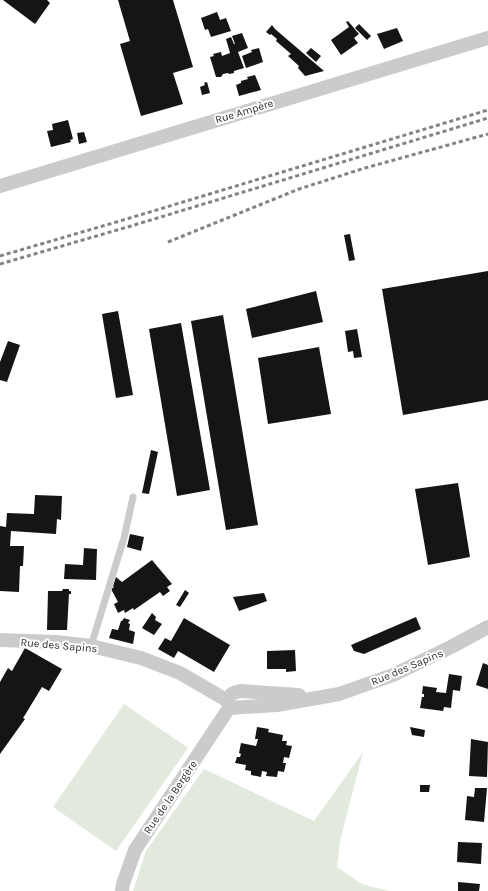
<svg xmlns="http://www.w3.org/2000/svg" width="488" height="891" font-family="Karla,sans-serif">
<style>
.green{fill:#e2eadd}
.building{fill:#151515}
.lines{fill:none;stroke-linecap:round;stroke-linejoin:round}
.service{stroke:#cbcbcb;stroke-width:7}
.minor{stroke:#cbcbcb;stroke-width:14}
.rail{stroke:#838383;stroke-width:3;stroke-dasharray:4 3;stroke-linecap:butt}
.labels{text-anchor:middle;stroke-width:4;stroke-linejoin:round;paint-order:stroke}
.street-label{font-size:11px;fill:#2e2e2e;stroke:#fff}
</style>
<rect width="100%" height="100%" fill="#fff"/>
<g class="green">
<polygon points="124,704 188,748 116,851 53,807"/>
<polygon points="363,752 340,841 337,867 362,884 389,891 133,891 146,851 204,769 314,821"/>
</g>
<g class="building">
<polygon points="3,0 47,0 50,3 35,24"/>
<polygon points="118,0 173,0 193,67 173,73 183,104 141,116 120,44 130,41"/>
<polygon points="217,12 220,20 226,18 231,31 211,37 208,29 205,30 201,18"/>
<polygon points="348,21 359,34 354,38 358,43 341,55 331,40 349,27 346,22"/>
<polygon points="359,24 371,36 367,40 355,28"/>
<polygon points="272,25 275,29 324,71 305,76 298,68 299,66 288,56 291,54 276,41 277,39 271,34 270,35 266,32"/>
<polygon points="397,28 403,41 384,49 377,34"/>
<polygon points="242,33 248,48 238,52 244,68 234,71 234,73 229,74 228,73 223,74 221,77 216,77 210,57 214,56 213,54 221,52 222,56 230,53 226,39 231,37 234,44 235,44 232,36"/>
<polygon points="259,48 263,62 246,68 242,56 252,52 251,50"/>
<polygon points="311,48 321,56 316,62 306,53"/>
<polygon points="255,75 261,90 239,96 236,85 241,83 241,81 248,79 247,77"/>
<polygon points="207,82 210,93 202,95 200,87 205,85 204,83"/>
<polygon points="68,120 73,139 70,140 71,142 51,147 47,131 53,130 52,124"/>
<polygon points="84,132 87,142 79,144 77,133"/>
<polygon points="350,234 355,260 349,261 344,235"/>
<polygon points="488,271 488,400 403,415 382,289"/>
<polygon points="316,291 323,322 252,338 246,309"/>
<polygon points="118,311 133,395 116,398 102,314"/>
<polygon points="223,315 258,525 226,530 191,321"/>
<polygon points="181,323 210,490 177,496 149,329"/>
<polygon points="357,329 362,357 354,358 353,351 348,352 345,331"/>
<polygon points="8,341 20,345 7,382 0,380 0,362"/>
<polygon points="319,347 331,414 268,424 258,358"/>
<polygon points="151,450 158,452 149,494 142,493"/>
<polygon points="458,483 470,557 428,565 415,489"/>
<polygon points="35,495 62,496 61,520 57,519 56,534 11,531 10,546 24,546 23,566 20,566 19,592 0,591 0,526 6,527 7,513 34,514"/>
<polygon points="130,534 144,537 141,551 127,547"/>
<polygon points="84,548 97,549 96,580 64,579 65,564 83,565"/>
<polygon points="152,560 172,584 167,587 170,591 163,596 160,592 134,610 133,608 125,613 124,610 118,613 114,604 118,602 111,589 114,587 113,586 116,577 122,582"/>
<polygon points="63,589 69,589 69,591 71,591 71,594 69,594 67,630 47,630 48,591 62,591"/>
<polygon points="185,590 189,593 180,607 176,605"/>
<polygon points="264,593 267,601 239,611 233,597"/>
<polygon points="152,613 156,617 155,620 162,624 154,635 142,628"/>
<polygon points="416,617 421,629 364,654 354,651 351,645"/>
<polygon points="124,618 130,620 128,623 130,624 129,630 135,632 133,644 109,638 112,629 118,630 121,621 122,621"/>
<polygon points="184,618 230,645 214,672 178,651 174,658 158,649 165,638 171,641"/>
<polygon points="25,648 62,669 49,691 42,687 25,715 23,718 25,719 0,754 0,682 8,668 12,671"/>
<polygon points="295,650 296,671 286,672 286,669 267,669 267,651"/>
<polygon points="483,663 488,665 488,689 476,685"/>
<polygon points="449,674 462,676 460,691 453,690 451,708 444,707 443,711 420,708 422,697 424,697 424,694 422,694 423,686 437,688 436,692 446,693"/>
<polygon points="257,727 269,729 268,732 283,735 282,741 287,741 286,745 292,746 289,758 284,757 283,763 286,763 284,772 278,771 277,777 266,776 267,772 262,771 261,777 251,775 251,771 245,770 246,765 235,763 237,757 240,757 241,754 239,753 241,743 256,746 258,739 255,739"/>
<polygon points="410,727 425,730 424,737 412,735"/>
<polygon points="471,739 488,742 487,777 469,776"/>
<polygon points="420,785 430,785 429,792 420,792"/>
<polygon points="475,788 487,788 484,822 465,820 467,796 474,797"/>
<polygon points="458,842 482,843 481,864 457,862"/>
<polygon points="458,882 480,884 479,891 458,891"/>
</g>
<g class="lines">
<polyline class="service" points="91,646 124,538 133,497"/>
<g class="minor">
<polyline points="0,186 488,38"/>
<polyline points="0,640 56,642 91,646 141,658 180,673 228,701"/>
<polyline points="229,708 277,705 339,694 393,675 451,647 488,627"/>
<path d="M229,708C227,697 229,693 241,691L299,695"/>
<polyline points="122,891 123,884 135,850 229,708"/>
</g>
<g class="rail">
<polyline points="168,242 299,189 365,168 488,134"/>
<polyline points="0,256 130,218 488,110"/>
<polyline points="0,264 131,226 488,118"/>
</g>
</g>
<g class="labels">
<g class="street-label">
<text transform="translate(244 111) rotate(-17)" y="4">Rue Ampère</text>
<text transform="translate(59 645) rotate(5)" y="4">Rue des Sapins</text>
<text transform="translate(407 667) rotate(-23)" y="4">Rue des Sapins</text>
<text transform="translate(170 797) rotate(-56)" y="4">Rue de la Bergère</text>
</g>
</g>
</svg>
